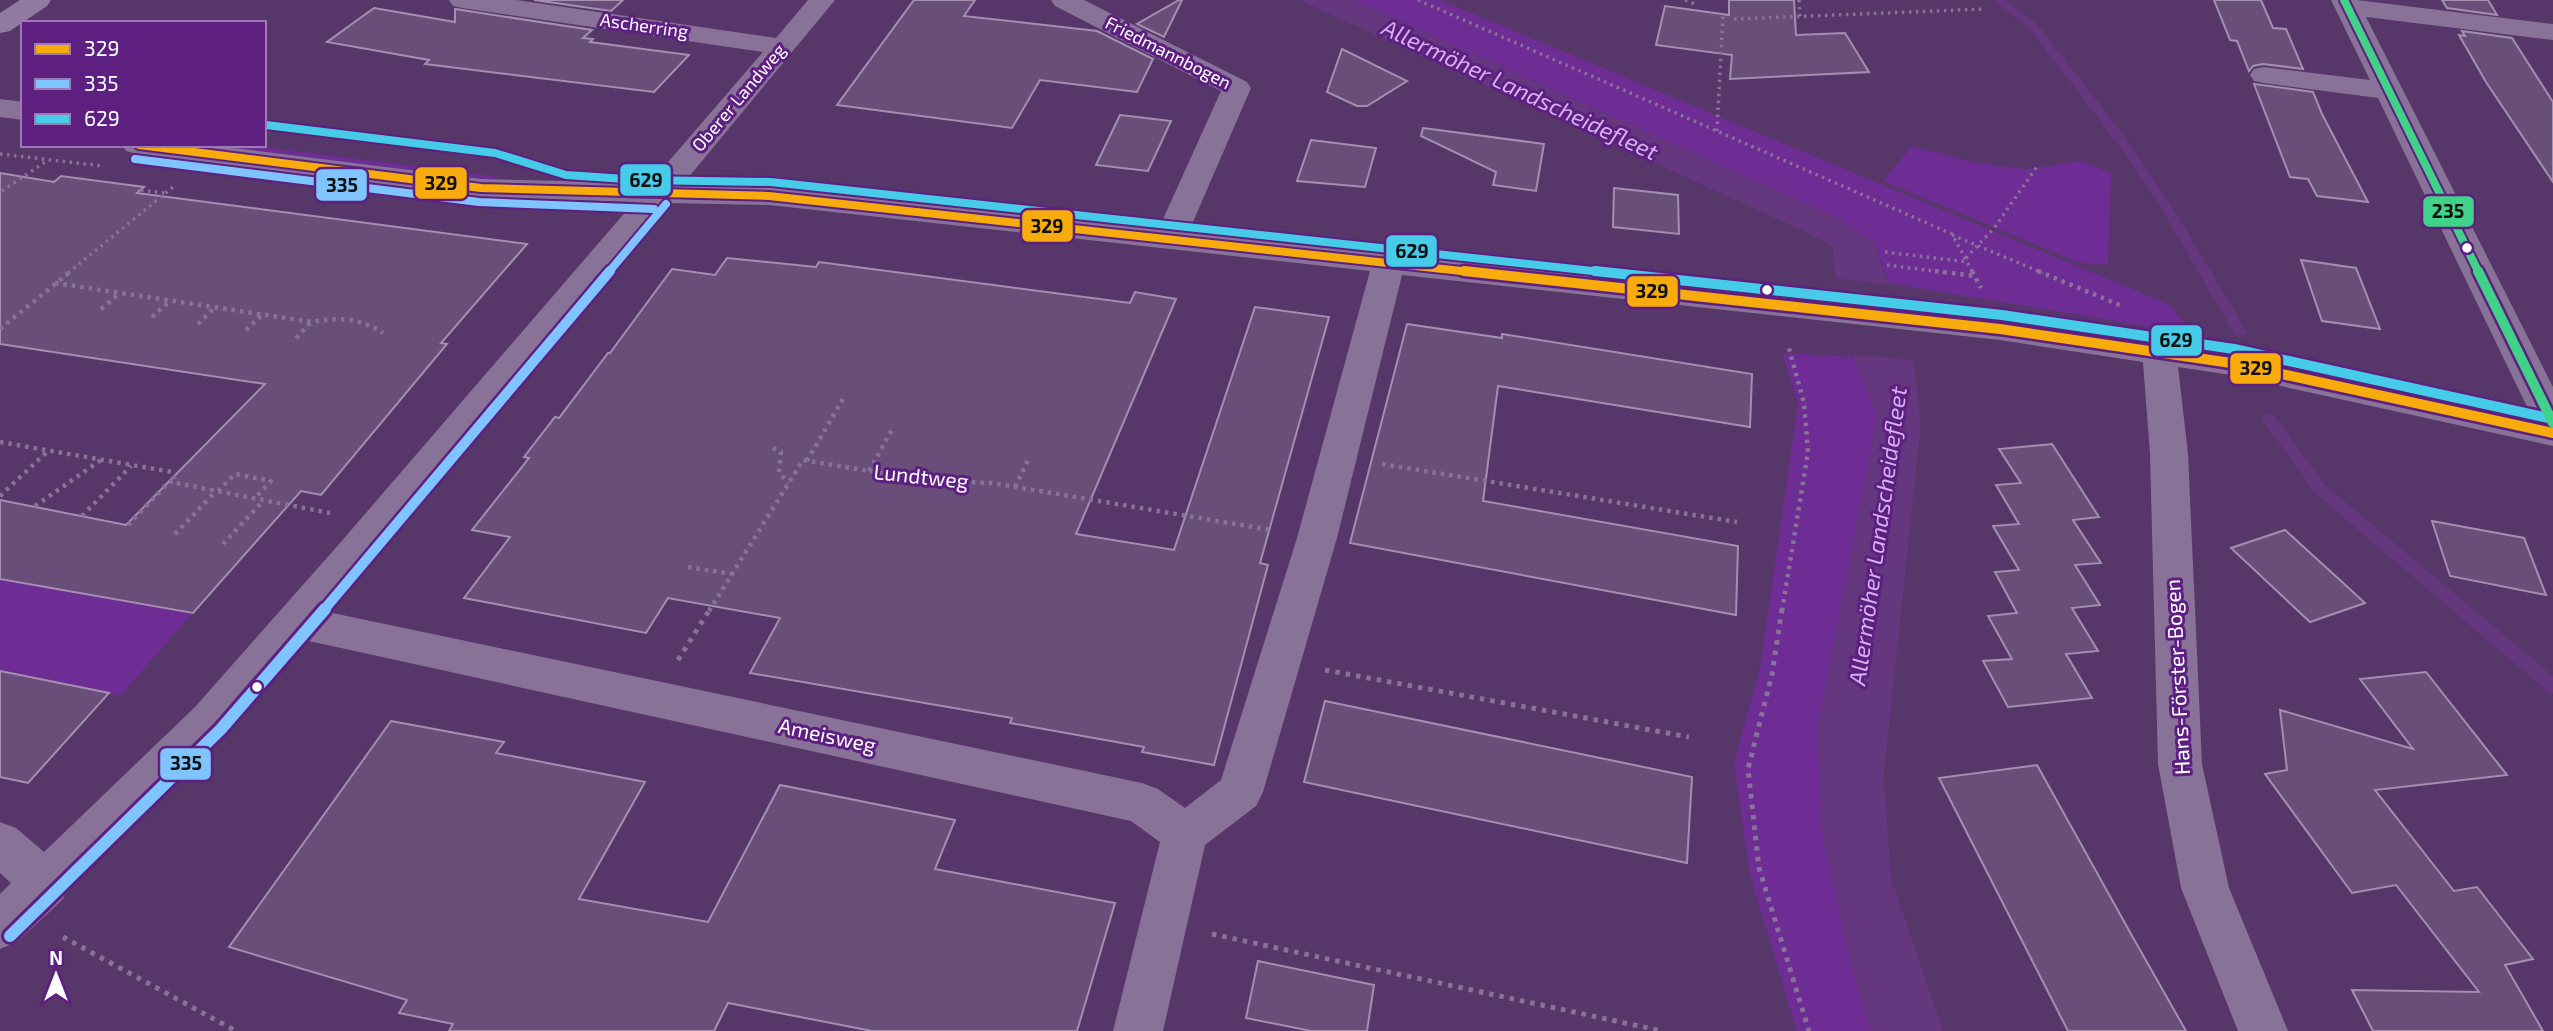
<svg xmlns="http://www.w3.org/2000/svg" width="2553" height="1031" font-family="'Exo 2',sans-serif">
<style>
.green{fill:#6d2d94}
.water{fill:#64377e}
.pier{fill:#57366a}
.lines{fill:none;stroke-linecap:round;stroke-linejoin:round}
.stream{fill:#64377e;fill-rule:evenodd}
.building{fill:#694e79;stroke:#a38faf;stroke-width:2}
.path-far2{stroke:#897298;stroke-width:3.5;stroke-dasharray:2.5 4.5;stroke-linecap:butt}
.path-far1{stroke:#897298;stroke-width:4.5;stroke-dasharray:3.5 5;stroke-linecap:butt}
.path{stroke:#897298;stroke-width:5;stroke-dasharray:4.5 6;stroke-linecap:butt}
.minor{fill:#897298;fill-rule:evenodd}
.major{fill:#917a9f;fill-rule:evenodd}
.bus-1-far1-casing{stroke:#5d2080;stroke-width:12}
.bus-1-casing{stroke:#5d2080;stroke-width:15}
.bus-2-far2-casing{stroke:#5d2080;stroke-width:12}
.bus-2-far1-casing{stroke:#5d2080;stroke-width:15}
.bus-2-casing{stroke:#5d2080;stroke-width:18}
.bus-3-far1-casing{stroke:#5d2080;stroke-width:12}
.bus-3-casing{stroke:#5d2080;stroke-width:15}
.bus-4-far1-casing{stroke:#5d2080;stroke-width:12}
.bus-4-casing{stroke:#5d2080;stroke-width:15}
.bus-1-far1{stroke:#f8ab0d;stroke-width:8}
.bus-1{stroke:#f8ab0d;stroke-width:10}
.bus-2-far2{stroke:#80c4ff;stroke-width:8}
.bus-2-far1{stroke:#80c4ff;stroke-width:10}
.bus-2{stroke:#80c4ff;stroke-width:12}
.bus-3-far1{stroke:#46cce9;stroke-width:8}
.bus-3{stroke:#46cce9;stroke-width:10}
.bus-4-far1{stroke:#40d288;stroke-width:8}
.bus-4{stroke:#40d288;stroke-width:10}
.bus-dot{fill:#fff;stroke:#5d2080;stroke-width:2.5}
.labels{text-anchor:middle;stroke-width:6;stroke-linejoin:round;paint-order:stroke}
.far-street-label{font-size:18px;fill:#fff;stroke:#5d2080}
.street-label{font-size:21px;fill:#fff;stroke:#5d2080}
.water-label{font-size:23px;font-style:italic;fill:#d7b0f0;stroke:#5d2080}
.line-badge{stroke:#5d2080;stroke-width:2.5}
.pale-badge-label{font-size:19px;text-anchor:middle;font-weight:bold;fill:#111}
</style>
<rect width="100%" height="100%" fill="#57366a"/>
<g class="green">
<polygon points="1353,0 1440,0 2170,305 2192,334 1889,283 1875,242 1836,217"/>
<polygon points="195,145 248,145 499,177 493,180 472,178"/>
<polygon points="1912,146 1972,162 2025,169 2081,161 2111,173 2108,265 2077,262 1883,181"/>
<polygon points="1782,353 1854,357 1877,416 1817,731 1823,837 1853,972 1871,1031 1797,1031 1750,875 1734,764 1760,668 1798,404"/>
<polygon points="0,578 193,613 120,696 0,671"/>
</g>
<polygon class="water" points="1299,0 1353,0 1836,217 1875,242 1914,366 1921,424 1884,774 1891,878 1943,1031 1871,1031 1853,972 1823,837 1817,731 1877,416 1854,357 1835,276 1833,248 1810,234"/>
<polygon class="pier" points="1835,278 1891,285 1913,360 1853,354"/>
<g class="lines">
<g class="stream">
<polygon points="1993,0 2005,0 2037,24 2123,134 2170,203 2247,332 2245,335 2235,335 2158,203 2114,139 2029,28"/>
<polygon points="2268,413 2273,414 2325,485 2553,676 2553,693 2547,691 2315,493 2261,418"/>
</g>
</g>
<g class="building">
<polygon points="534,0 623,0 611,11"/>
<polygon points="914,0 975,0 964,16 1097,31 1153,59 1137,92 1040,80 1012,128 837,105"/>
<polygon points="1179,0 1182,0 1164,37 1137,24"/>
<polygon points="1729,0 1794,0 1796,35 1845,33 1869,72 1730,79 1732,55 1656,45 1665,6 1729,15"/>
<polygon points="2214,0 2261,0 2273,28 2286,29 2303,69 2263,64 2253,66 2249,71 2237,41 2230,40"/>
<polygon points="2442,0 2488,0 2497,15 2447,8"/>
<polygon points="374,8 455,22 455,9 592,30 583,38 593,39 590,42 689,55 654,92 425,64 429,60 327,42"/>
<polygon points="2462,31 2512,38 2553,102 2553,182 2486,82 2459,35 2465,36"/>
<polygon points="1342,49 1407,81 1367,106 1357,106 1327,92"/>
<polygon points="2254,84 2313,92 2322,114 2368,202 2317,196 2308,179 2290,177"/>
<polygon points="1120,115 1171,121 1148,171 1096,165"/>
<polygon points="1423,128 1544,144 1536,191 1493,185 1496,172 1421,136"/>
<polygon points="1311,140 1376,148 1365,187 1297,181"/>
<polygon points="0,173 54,182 61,176 144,187 137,193 527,244 441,343 447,344 321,495 301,491 193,613 0,579 0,500 126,525 265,384 0,344"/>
<polygon points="1614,188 1678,195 1679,234 1613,227"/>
<polygon points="727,258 816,267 819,262 1130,303 1135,292 1176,299 1076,534 1174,550 1255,307 1329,317 1260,563 1268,565 1214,765 1142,752 1144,747 1010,723 1012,718 750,673 780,618 668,598 646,633 464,598 510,537 472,530 529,458 524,457 555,417 559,418 608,353 610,353 672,269 715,275"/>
<polygon points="2301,260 2356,268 2380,329 2322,321"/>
<polygon points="1407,324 1502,338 1502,334 1752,374 1750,427 1498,386 1483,501 1738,546 1736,615 1350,543"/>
<polygon points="2052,444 2099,517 2073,520 2101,563 2075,565 2100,605 2072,608 2098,651 2066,654 2092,698 2008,707 1983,661 2012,659 1988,616 2017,613 1995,572 2019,570 1993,526 2019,524 1996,485 2021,483 1999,449"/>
<polygon points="2432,521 2524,538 2546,595 2450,576"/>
<polygon points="2285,530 2341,581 2365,603 2310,622 2231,548"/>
<polygon points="0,671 109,693 28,783 0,777"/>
<polygon points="2426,672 2507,775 2375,790 2454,891 2477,887 2533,959 2505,965 2543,1031 2373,1031 2352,990 2479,992 2396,885 2352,893 2265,774 2287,770 2280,710 2413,749 2360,679"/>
<polygon points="1325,701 1692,777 1687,863 1304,782"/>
<polygon points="391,721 504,742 496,753 645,782 579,899 708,922 780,785 955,820 935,869 1115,903 1077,1031 872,1031 728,1003 714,1031 449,1031 453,1024 399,1013 407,1000 229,947"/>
<polygon points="2037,765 2131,934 2186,1031 2068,1031 1939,778"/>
<polygon points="1258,961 1374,985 1367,1031 1311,1031 1246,1018"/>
</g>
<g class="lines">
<g class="path-far2">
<polyline points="1418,0 1952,234 1973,273"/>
<polyline points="1685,0 1695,4"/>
<polyline points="1799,0 1800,16"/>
<polyline points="1734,19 1986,9"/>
<polyline points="1717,131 1723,14"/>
<polyline points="0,154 103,166"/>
<polyline points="141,190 165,193"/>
<polyline points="2,191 48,160"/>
<polyline points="1952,235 2043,273"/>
<polyline points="1885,252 1968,262"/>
<polyline points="1966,258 1995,227 2038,165"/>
<polyline points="1887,265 1949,273"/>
<polyline points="68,273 173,187"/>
</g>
<g class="path-far1">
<polyline points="1935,271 1975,276"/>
<polyline points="1972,271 1981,288"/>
<polyline points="2038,271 2122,306"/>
<path d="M55,283L312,322C337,317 361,318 383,333"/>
<polyline points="101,309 120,293"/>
<polyline points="152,317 170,301"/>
<polyline points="198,324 215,307"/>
<polyline points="0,329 71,271"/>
<polyline points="246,330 263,314"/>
<polyline points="296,338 311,322"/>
<polyline points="0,442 172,472 176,483 330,513"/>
<polyline points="773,448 781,452 779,472 788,483"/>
<polyline points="807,461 844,397"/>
<polyline points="1382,464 1737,522"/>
<polyline points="869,471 893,428"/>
<polyline points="1015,487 1029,458"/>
<polyline points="218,491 235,474 271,481 254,499"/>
<polyline points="0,496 48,451"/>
<polyline points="35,506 101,460"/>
<polyline points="82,516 131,466"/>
<polyline points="128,525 168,483 175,480"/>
<polyline points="175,534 215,492"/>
<polyline points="223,544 263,501"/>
<polyline points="688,567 732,574"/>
<polyline points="709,611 803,460 929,481 992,483 1271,530"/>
<polyline points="1782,611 1808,452 1804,403 1788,345"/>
</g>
<g class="path">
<polyline points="1782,609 1772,674 1748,769 1759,868 1809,1031"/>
<polyline points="678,660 710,609"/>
<polyline points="1325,670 1689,737"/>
<polyline points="1212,934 1662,1031"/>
<polyline points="63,937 236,1031"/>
</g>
<g class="minor">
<path d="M449,0H516L776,38L808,0H835L683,184L769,187L1159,228L1221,91L1055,6L1051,0H1084L1247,82L1251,88L1189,231L2000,318L2231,351L2531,415L2378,98L2264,83L2254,81L2250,75L2254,69L2264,67L2370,80L2331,0H2357L2553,24V40L2366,17L2553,387V446L2231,375L2178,367L2188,454L2202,764L2229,888L2288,1031H2238L2181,888L2158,764L2150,454L2143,362L2000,340L1402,275L1337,538L1263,792L1256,806L1205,845L1163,1031H1113L1160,842L1131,821L304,640L225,733L65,894L63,899L17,942L0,949V894L11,883L0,873V822L16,828L44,852L195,707L340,543L634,202L481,197L137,154L126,151L122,145H211L481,179L650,183L763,52L462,8L453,6ZM668,203L769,205L1370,271L1297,538L1221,780L1185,808L1158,789L1142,783L328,612Z"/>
<polygon points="0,99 23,102 23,120 0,117"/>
</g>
<polygon class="major" points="20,0 51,0 47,6 10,31 0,33 0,13"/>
<g class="bus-1-far1-casing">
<polyline id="bus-1-far1" points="139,145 481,188 769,196 1480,273"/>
</g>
<g class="bus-1-casing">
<polyline id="bus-1" points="1464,271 2000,329 2231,363 2553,433"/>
</g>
<g class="bus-2-far2-casing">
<g id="bus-2-far2">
<polyline points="135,159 479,202 654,209"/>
<polyline points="608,273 666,204"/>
</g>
</g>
<g class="bus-2-far1-casing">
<polyline id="bus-2-far1" points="323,611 610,271"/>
</g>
<g class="bus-2-casing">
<polyline id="bus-2" points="10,936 221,729 325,609"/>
</g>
<g class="bus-3-far1-casing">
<polyline id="bus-3-far1" points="266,125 495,153 566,175 641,180 771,182 1611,273"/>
</g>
<g class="bus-3-casing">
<polyline id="bus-3" points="1595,271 2002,315 2234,349 2553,419"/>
</g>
<g class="bus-4-far1-casing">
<polyline id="bus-4-far1" points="2344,0 2479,273"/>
</g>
<g class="bus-4-casing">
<polyline id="bus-4" points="2478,271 2553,423"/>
</g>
<use href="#bus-1-far1" class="bus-1-far1"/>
<use href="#bus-1" class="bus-1"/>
<use href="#bus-2-far2" class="bus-2-far2"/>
<use href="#bus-2-far1" class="bus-2-far1"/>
<use href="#bus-2" class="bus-2"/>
<use href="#bus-3-far1" class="bus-3-far1"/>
<use href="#bus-3" class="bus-3"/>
<use href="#bus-4-far1" class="bus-4-far1"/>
<use href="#bus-4" class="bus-4"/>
</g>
<g class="bus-dot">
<circle cx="2467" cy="248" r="6"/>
<circle cx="1767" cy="290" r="6"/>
<circle cx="257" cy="687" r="6"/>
</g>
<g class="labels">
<g class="far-street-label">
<text transform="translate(644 26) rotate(8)" y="6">Ascherring</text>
<text transform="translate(1168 53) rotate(27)" y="6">Friedmannbogen</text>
<text transform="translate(739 98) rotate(-50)" y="6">Oberer Landweg</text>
</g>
<g class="street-label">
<text transform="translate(921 477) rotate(6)" y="7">Lundtweg</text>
<text transform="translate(2178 677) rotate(-93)" y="7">Hans-Förster-Bogen</text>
<text transform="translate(827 736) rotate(12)" y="7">Ameisweg</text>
</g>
<g class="water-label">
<text transform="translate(1520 90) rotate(25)" y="8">Allermöher Landscheidefleet</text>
<text transform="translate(1878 536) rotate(-82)" y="8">Allermöher Landscheidefleet</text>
</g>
</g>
<g class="line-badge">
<rect x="619" y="163" width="53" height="34" rx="7" fill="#46cce9"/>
<rect x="414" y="166" width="54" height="34" rx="7" fill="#f8ab0d"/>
<rect x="315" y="168" width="53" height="34" rx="7" fill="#80c4ff"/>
<rect x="2422" y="195" width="53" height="33" rx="7" fill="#40d288"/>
<rect x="1021" y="209" width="53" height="34" rx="7" fill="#f8ab0d"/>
<rect x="1385" y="234" width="53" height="34" rx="7" fill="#46cce9"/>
<rect x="1626" y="275" width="53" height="33" rx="7" fill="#f8ab0d"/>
<rect x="2150" y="324" width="53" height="33" rx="7" fill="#46cce9"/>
<rect x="2229" y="352" width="53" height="33" rx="7" fill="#f8ab0d"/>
<rect x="159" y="747" width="53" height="34" rx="7" fill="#80c4ff"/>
</g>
<g class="pale-badge-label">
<text x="646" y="187">629</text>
<text x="441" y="190">329</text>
<text x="342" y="192">335</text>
<text x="2448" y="218">235</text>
<text x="1047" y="233">329</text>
<text x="1412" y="258">629</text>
<text x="1652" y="298">329</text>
<text x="2176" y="347">629</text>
<text x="2256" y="375">329</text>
<text x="186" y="770">335</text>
</g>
<rect x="21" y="21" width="245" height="126" fill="#5d2080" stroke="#9e79b3" stroke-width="2"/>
<rect x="35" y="44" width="35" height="10" fill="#f8ab0d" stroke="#9e79b3" stroke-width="2"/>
<text x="84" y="56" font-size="21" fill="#ffffff">329</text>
<rect x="35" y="79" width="35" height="10" fill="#80c4ff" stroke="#9e79b3" stroke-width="2"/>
<text x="84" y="91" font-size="21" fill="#ffffff">335</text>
<rect x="35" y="114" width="35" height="10" fill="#46cce9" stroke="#9e79b3" stroke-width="2"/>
<text x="84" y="126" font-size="21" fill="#ffffff">629</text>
<g transform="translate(56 975)" stroke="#5d2080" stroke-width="5" paint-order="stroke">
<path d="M0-5L12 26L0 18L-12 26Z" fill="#ffffff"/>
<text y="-10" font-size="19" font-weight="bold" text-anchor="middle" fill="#ffffff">N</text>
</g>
</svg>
